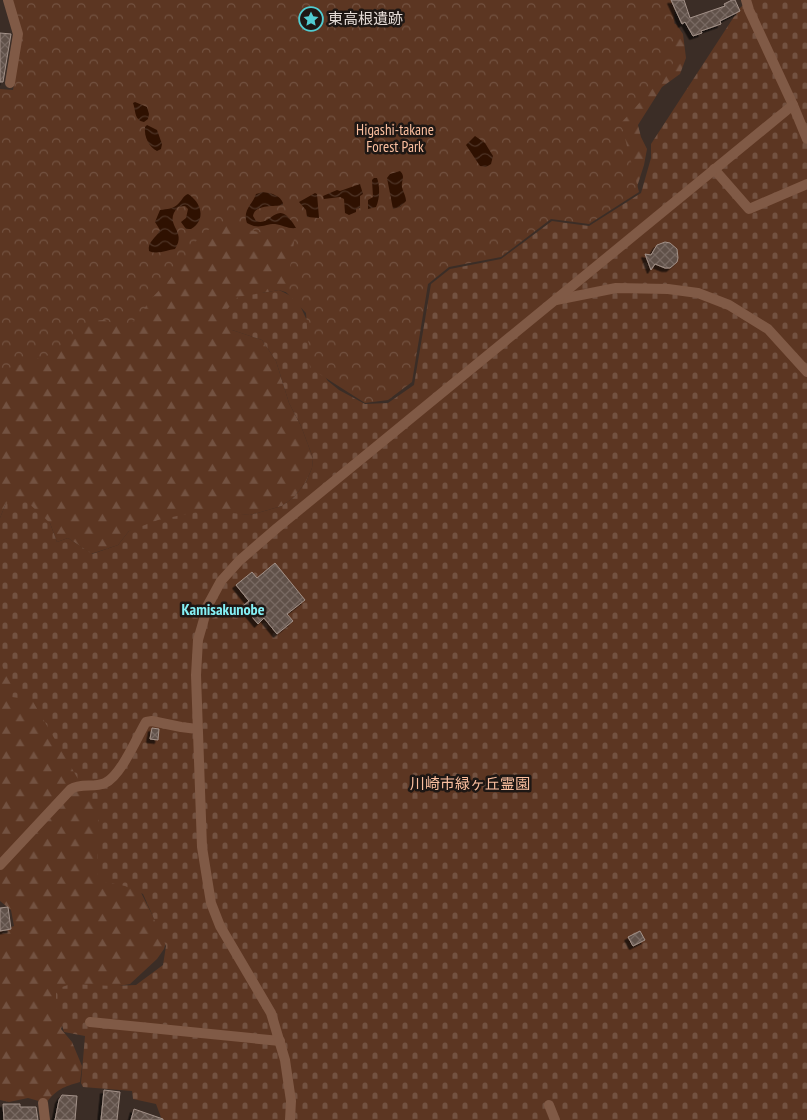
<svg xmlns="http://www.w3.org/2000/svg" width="807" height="1120" font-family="'PT Sans Narrow','Noto Sans JP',sans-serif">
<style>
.forest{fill:url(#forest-firs)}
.cemetery{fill:url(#cemetery-stones)}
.park{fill:url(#park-crowns)}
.water{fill:url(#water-waves)}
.building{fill:url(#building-cross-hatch);stroke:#a39289;filter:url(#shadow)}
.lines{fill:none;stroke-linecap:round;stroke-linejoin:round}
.street{stroke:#805a46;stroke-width:10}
.labels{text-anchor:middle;stroke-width:5;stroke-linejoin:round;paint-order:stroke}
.poi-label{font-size:15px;fill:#e5dcd7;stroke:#1e1714;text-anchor:start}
.park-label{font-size:15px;fill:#fbbf9f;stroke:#1e1714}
.neighbourhood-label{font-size:16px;font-weight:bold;fill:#84f0f5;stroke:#1e1714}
</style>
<defs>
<pattern id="forest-firs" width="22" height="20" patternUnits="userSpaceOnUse" patternTransform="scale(1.25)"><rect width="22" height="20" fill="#5c3622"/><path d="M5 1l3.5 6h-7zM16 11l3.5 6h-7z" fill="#735241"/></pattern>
<pattern id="cemetery-stones" width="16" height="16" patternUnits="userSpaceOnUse" patternTransform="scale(1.25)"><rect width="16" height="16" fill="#5c3622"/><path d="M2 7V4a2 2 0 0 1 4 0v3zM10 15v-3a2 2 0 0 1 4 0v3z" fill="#735241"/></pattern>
<pattern id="park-crowns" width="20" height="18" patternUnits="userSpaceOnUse" patternTransform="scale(1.25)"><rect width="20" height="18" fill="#5c3622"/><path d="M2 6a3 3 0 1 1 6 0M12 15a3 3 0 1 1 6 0" fill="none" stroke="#735241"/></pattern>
<pattern id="water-waves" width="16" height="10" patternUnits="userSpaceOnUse" patternTransform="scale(1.25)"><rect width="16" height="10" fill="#2f1101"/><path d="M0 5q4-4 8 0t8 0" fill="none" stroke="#4d3325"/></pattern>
<pattern id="building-cross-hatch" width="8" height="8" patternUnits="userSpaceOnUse" patternTransform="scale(1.25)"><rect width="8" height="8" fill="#615149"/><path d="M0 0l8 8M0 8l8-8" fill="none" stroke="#786962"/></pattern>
<filter id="shadow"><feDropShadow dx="-3.5" dy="3.5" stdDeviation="0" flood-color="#0009"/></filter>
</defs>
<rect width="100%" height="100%" fill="#3b2d26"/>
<g class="forest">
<polygon points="667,19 677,25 683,34 686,58 680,74 662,87 638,125 641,137 647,149 644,165 636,190 563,212 445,267 313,322 298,296 279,290 262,293 232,330 262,340 276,361 289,403 301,426 313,458 312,468 306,482 294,497 282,506 250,515 237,514 129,531 118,545 91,554 68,538 57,542 50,523 6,503 0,518 0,363 209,219"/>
<path d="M0,646L38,689L166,942L164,949L157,959L130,984L119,986L63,1023L61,1029L72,1042L82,1066L80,1082C63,1087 57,1089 46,1103L28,1098L9,1102L0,1100V931L14,926L11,910L0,901Z"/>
</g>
<polygon class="cemetery" points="748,0 807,0 807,1120 162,1120 156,1104 133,1099 132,1091 83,1087 81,1083 85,1036 64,1032 56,1006 56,989 71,984 113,986 136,985 163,965 166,946 143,894 125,886 100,881 97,872 99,815 32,700 12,697 13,688 0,662 0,518 6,503 24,499 50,523 57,542 68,538 92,554 118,545 129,531 158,520 206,510 250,515 282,506 294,497 306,482 312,468 313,458 301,426 289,403 276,361 262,340 232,330 223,314 238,297 279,290 297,299 310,327 316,364 328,381 339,390 365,404 388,403 414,385 431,284 450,269 501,259 552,221 589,226 641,193 651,158 651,144 739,9"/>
<polygon class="park" points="11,0 675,0 673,66 621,123 639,192 589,224 551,219 501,257 449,267 428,284 412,382 388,400 365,403 310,368 306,313 286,292 295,236 273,235 249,230 230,223 215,224 197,240 170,279 149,301 140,316 132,322 119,325 104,320 90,321 49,355 0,371 0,89 13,90 22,33"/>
<g class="water">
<path d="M135,102L147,107L149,114L148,119L144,122C134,120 136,111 133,103Z"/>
<path d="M147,125L157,130L162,144L161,149L157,151C149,147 144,137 145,127Z"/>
<polygon points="475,136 485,143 493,156 491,164 486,167 480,166 466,145"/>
<path d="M400,171C406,177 401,180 402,187C403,192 406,196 406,201L400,207L393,209L387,178L390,174Z"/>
<path d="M374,178H377C380,185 380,199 376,207L368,209V200L373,197L372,180Z"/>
<polygon points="360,184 363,194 360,196 360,208 356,209 356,212 349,215 345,213 344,199 340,197 324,199 323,196 337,190 340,191"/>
<path d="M263,192C271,193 280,195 283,203V205C273,207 255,204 253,216L256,221C272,228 277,195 296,228C288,229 283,225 275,224C264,224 259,230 247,223C242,210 253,204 256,194Z"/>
<polygon points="315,193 317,194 319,218 307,217 306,210 299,202"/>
<path d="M188,194C201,202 207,220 191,229H186L181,222L186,218L188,209L185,206L178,207C162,225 188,230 175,249C167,250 158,255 149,251C147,242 156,238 160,230L155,222L160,210C167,209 174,209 179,203C183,199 183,196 188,194Z"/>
</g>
<g class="building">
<polygon points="671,0 684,0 690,18 725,6 724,4 732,0 735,0 740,11 720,21 721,24 701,31 702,33 693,36 685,22 682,24"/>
<polygon points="0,33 11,34 3,82 0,82"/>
<polygon points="665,242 670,243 677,249 678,258 677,262 670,268 665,268 655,264 651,270 645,254 651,255 657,245"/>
<polygon points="275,563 305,600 287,614 293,621 277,634 264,618 258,624 243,606 249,601 236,585 252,572 257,578"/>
<polygon points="152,728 159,729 158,740 150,739"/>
<polygon points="8,907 11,929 0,931 0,908"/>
<polygon points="640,931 645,940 633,946 628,937"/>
<polygon points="104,1090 120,1092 117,1120 101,1120"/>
<polygon points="62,1095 77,1096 75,1120 55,1120 59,1100"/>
<polygon points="3,1104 20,1104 20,1107 36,1107 38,1120 4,1120"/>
<polygon points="134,1109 163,1119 163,1120 131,1120"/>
</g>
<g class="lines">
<g class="street">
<polyline points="8,0 18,34 10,83"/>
<polyline points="746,0 749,10 793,105 807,139"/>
<polyline points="714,169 749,209 807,184"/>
<polyline points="556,300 616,288 668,289 698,293 729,305 768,329 807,372"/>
<path d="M0,865L71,789C81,783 94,788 105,783C121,776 137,737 146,722L152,721L181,727L197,729"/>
<polyline points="90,1022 280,1041"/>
<polyline points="43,1103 45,1120"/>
<polyline points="549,1105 555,1120"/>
<polyline points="290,1120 291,1101 285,1060 271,1013 220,926 211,903 202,847 196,675 198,640 208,605 221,581 239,561 277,528 793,105"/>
</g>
</g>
<defs>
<g id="sight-ring" transform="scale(1.25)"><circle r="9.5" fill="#1e1714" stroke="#51ccd1" stroke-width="1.5"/><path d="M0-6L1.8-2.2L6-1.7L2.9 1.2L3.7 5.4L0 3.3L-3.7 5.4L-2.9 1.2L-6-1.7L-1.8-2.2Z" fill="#51ccd1"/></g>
</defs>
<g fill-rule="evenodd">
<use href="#sight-ring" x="311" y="19"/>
</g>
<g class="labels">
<g class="poi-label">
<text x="328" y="24">東高根遺跡</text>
</g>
<g class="park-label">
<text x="395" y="135">Higashi-takane<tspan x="395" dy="17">Forest Park</tspan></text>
<text x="470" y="789">川崎市緑ヶ丘霊園</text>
</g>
<g class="neighbourhood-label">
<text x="223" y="615">Kamisakunobe</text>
</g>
</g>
</svg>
